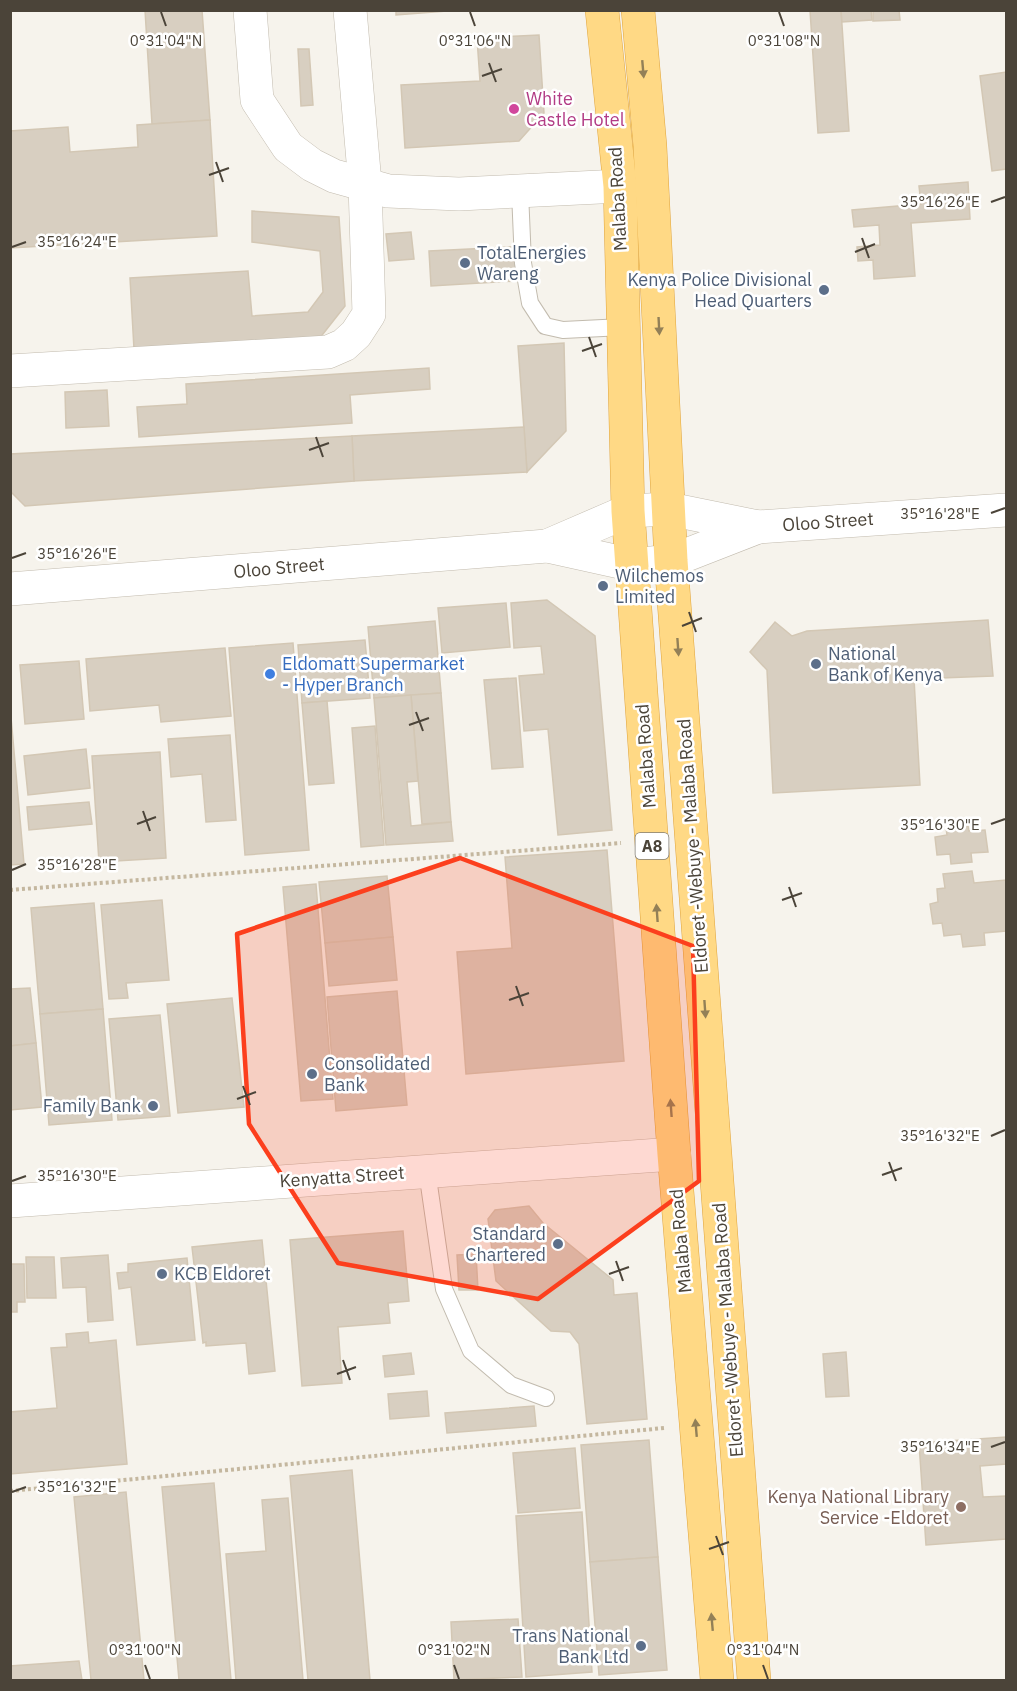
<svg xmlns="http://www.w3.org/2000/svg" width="1017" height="1691" font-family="'IBM Plex Sans',sans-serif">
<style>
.building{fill:#d8cfc1;stroke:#d3c7b4;stroke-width:1.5}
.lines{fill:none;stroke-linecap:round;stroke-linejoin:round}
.service-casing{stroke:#c2bbae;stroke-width:18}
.minor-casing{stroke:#c2bbae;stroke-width:34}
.tertiary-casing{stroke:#c2bbae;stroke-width:34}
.trunk-casing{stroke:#e0a43c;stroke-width:34}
.path{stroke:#c4b79f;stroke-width:4;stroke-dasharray:3 3;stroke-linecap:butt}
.service{stroke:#fff;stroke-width:16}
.minor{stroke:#fff;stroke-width:33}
.tertiary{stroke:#fff;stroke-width:33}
.trunk{stroke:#ffd985;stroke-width:33}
.oneway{fill:#938057}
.marked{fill:#fc3f1d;fill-opacity:0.2;stroke:#fc3f1d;stroke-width:4.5;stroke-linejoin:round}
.ticks{fill:none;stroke:#4b4439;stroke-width:2}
.hotel-dot{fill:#d1479c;stroke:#fff;stroke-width:2}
.service-dot{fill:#5c6f8a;stroke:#fff;stroke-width:2}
.shop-dot{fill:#3f7fe0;stroke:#fff;stroke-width:2}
.education-dot{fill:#8d6e63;stroke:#fff;stroke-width:2}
.labels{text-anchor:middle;stroke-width:5;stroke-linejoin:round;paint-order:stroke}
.shield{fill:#fff;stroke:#817c74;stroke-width:1.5}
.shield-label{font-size:16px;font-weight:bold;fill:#4b4439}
.hotel-label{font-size:18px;fill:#b23c85;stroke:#fff;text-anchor:start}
.street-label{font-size:18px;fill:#4b4439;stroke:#fff}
.service-label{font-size:18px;fill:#4e5e75;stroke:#fff;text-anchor:start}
.shop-label{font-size:18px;fill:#366cbe;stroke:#fff;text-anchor:start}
.education-label{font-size:18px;fill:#785e54;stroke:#fff;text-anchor:end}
.ticks-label{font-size:15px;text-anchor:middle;fill:#4b4439;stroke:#fff;stroke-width:5;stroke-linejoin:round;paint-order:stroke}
</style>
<rect width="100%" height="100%" fill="#f6f3ec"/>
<g class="building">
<polygon points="145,10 202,10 210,120 152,124"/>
<polygon points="396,10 460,10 396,15"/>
<polygon points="810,10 841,10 849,131 818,133"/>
<polygon points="841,10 871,10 872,20 842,22"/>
<polygon points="873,10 899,10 900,20 873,21"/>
<polygon points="539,35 544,113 519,141 405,148 401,85 480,81 477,38"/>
<polygon points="298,49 309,49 313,105 301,106"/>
<polygon points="1006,72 1006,169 992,171 980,76"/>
<polygon points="210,120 217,236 10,248 10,131 68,127 70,152 138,147 137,125"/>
<polygon points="968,182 970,219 911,223 915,276 874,279 873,260 858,261 857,247 880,245 879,225 854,227 852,210 921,204 919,186"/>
<polygon points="252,211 339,217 345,306 319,339 134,349 130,278 248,271 252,316 308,312 323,292 320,251 252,242"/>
<polygon points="411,232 414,259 389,261 386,234"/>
<polygon points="530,246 532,280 431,286 429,251"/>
<polygon points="564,343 566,431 527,472 518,346"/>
<polygon points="429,368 430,389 350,395 352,423 139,437 137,407 187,404 186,384"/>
<polygon points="107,390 109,426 66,428 65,392"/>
<polygon points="524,427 527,472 354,481 352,436"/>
<polygon points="352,436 354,481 25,506 10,491 10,454"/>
<polygon points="547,600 595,636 612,830 558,835 548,729 524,731 519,676 544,674 541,646 514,648 511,603"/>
<polygon points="506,603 510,647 442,653 438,608"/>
<polygon points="988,620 993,676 914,679 920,785 773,793 767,670 750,652 775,622 792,636 807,631"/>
<polygon points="435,621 441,693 374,698 368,627"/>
<polygon points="365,640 370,698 302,703 298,645"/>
<polygon points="293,643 309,850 245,855 229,648"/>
<polygon points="225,648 231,716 161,722 159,705 90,711 86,659"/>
<polygon points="79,661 84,719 25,724 20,665"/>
<polygon points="516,678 523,767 492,769 484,680"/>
<polygon points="441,693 451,822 422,824 411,695"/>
<polygon points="411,695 418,781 407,782 411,826 451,822 453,841 386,845 374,698"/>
<polygon points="327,701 334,783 309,785 302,703"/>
<polygon points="10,706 24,864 10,865"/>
<polygon points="375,726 384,845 361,847 352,728"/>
<polygon points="230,735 236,820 206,822 202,774 171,777 168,739"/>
<polygon points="86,749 90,788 28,795 24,756"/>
<polygon points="160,752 166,858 99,862 92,756"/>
<polygon points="89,802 92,824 29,830 27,807"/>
<polygon points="968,826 969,831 985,830 988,852 971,853 972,862 951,864 950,854 937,855 935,837 947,835 946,828"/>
<polygon points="607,850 624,1061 466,1074 457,952 512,948 505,857"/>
<polygon points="972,871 974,883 1006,880 1006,931 984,933 985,945 963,947 961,934 944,936 942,923 933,924 930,904 938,902 937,889 945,888 943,874"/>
<polygon points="387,876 393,937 325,943 319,882"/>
<polygon points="316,884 333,1099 301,1101 283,887"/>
<polygon points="162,900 169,980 126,983 128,998 109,999 101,905"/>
<polygon points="94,903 103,1009 40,1014 31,908"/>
<polygon points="393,937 397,980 329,986 325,943"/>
<polygon points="30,988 36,1043 10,1046 10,989"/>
<polygon points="397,991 407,1105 336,1111 327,997"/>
<polygon points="232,998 244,1107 178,1113 167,1004"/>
<polygon points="103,1009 112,1120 49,1125 40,1014"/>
<polygon points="160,1015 170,1116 118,1120 109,1019"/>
<polygon points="36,1043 42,1107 10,1110 10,1046"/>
<polygon points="529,1206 543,1223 613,1280 614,1295 637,1293 647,1419 587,1424 579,1344 570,1332 551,1331 496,1281 488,1219 495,1210"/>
<polygon points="403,1231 409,1301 388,1303 390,1323 338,1327 342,1383 302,1386 290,1240"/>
<polygon points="262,1240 275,1371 249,1374 246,1343 206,1346 206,1342 203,1343 192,1247"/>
<polygon points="476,1254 478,1290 459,1290 457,1255"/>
<polygon points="108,1255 113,1320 88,1322 86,1287 63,1288 61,1258"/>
<polygon points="26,1257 54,1257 56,1298 27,1298"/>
<polygon points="187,1258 195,1340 137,1345 131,1287 119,1289 117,1273 128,1272 128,1264"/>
<polygon points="10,1264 24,1264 25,1302 17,1302 17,1312 10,1312"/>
<polygon points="88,1332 89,1343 116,1340 127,1464 10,1474 10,1412 57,1408 51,1348 67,1347 66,1334"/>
<polygon points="846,1352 849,1396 826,1397 823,1354"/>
<polygon points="411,1353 414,1374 385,1377 383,1356"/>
<polygon points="427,1391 429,1416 390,1419 388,1394"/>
<polygon points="534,1406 536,1426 447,1433 445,1413"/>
<polygon points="1006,1437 1006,1464 980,1466 983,1497 1006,1496 1006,1539 926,1545 919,1443"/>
<polygon points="649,1440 658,1557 590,1562 581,1445"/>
<polygon points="575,1448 580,1508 518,1513 513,1453"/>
<polygon points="352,1470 370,1680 308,1680 290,1476"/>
<polygon points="214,1483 231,1680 179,1680 162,1487"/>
<polygon points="126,1492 144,1680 91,1680 74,1497"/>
<polygon points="288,1498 303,1680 236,1680 226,1554 266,1551 262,1500"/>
<polygon points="582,1512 592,1672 526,1677 516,1516"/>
<polygon points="658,1557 667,1670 599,1675 590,1562"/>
<polygon points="518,1619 522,1677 454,1680 451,1622"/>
<polygon points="79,1661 82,1680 10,1680 10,1666"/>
</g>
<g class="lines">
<g class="service-casing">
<g id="service">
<polyline points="520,192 523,263 530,303 545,326 563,330 623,327"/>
<polyline points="427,1171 444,1289 471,1351 511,1385 546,1398"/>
</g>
</g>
<g class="minor-casing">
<g id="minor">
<polyline points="250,10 257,100 288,147 312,165 334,176 388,191 459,194 620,186"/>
<polyline points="10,371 328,352 344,345 356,334 369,314 365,184 350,10"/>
<polyline points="10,1201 674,1154"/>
</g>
</g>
<g class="tertiary-casing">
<g id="tertiary">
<polyline points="547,546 628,511 669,509 758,527 1006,510"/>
<polyline points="10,589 547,546 633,565 671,561 758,527"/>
</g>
</g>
<g class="trunk-casing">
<g id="trunk">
<polyline points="602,10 620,186 628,511 674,1154 717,1680"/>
<polyline points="638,10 650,146 671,561 754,1680"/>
</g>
</g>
<g class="path">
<polyline points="10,890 621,843"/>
<polyline points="10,1491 664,1428"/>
</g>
<use href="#service" class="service"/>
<use href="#minor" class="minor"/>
<use href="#tertiary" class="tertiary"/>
<use href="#trunk" class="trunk"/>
</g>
<defs><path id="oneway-solid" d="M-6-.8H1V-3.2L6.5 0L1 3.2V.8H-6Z" transform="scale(1.5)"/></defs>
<g class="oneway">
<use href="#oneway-solid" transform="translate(643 69) rotate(85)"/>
<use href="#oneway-solid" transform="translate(659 326) rotate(87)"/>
<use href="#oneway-solid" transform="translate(678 647) rotate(86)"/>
<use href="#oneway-solid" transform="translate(657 913) rotate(-94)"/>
<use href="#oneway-solid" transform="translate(705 1009) rotate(86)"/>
<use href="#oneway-solid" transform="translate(671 1108) rotate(-94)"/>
<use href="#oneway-solid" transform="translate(696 1428) rotate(-95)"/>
<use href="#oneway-solid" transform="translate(712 1622) rotate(-95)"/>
</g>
<path class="marked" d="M460,858L693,946L699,1181L538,1299L338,1263L249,1124L237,934Z"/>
<path class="ticks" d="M161,12L166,26M470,12L475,26M779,12L784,26M489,63L496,82M482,76L502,69M216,162L223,182M209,175L229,168M991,202L1005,197M862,238L869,258M12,247L26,242M855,252L875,244M589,337L596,357M582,351L602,344M316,437L323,457M309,450L329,443M991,513L1005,508M12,558L26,553M689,612L696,632M682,626L702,618M416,712L423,731M409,725L429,718M143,811L150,831M137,824L156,817M991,824L1005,819M12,870L26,864M789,887L796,907M782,900L802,893M516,986L523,1006M509,1000L529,993M243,1086L250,1105M237,1099L256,1092M991,1136L1005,1130M889,1162L896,1181M882,1175L902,1168M12,1181L26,1176M616,1261L623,1281M609,1274L629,1267M343,1360L350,1380M337,1374L356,1367M991,1447L1005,1442M12,1492L26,1487M716,1536L723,1555M709,1549L729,1542M145,1665L150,1679M454,1665L459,1679M763,1665L768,1679"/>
<circle class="hotel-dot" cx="514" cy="109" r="6"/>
<g class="service-dot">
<circle cx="465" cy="263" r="6"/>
<circle cx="824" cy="290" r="6"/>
<circle cx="603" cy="586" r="6"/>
<circle cx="816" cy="664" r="6"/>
<circle cx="312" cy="1074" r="6"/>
<circle cx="153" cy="1106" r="6"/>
<circle cx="558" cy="1244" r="6"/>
<circle cx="162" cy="1274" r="6"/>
<circle cx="641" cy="1646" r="6"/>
</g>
<circle class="shop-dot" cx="270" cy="674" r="6"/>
<circle class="education-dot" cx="961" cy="1507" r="6"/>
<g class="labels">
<rect class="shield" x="635.5" y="833" width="33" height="26" rx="4.5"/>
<g class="shield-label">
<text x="652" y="852">A8</text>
</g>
<g class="hotel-label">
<text x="526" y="105">White<tspan x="526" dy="21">Castle Hotel</tspan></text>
</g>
<g class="street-label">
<text transform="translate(618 199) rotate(-93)" y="6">Malaba Road</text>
<text transform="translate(828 522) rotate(-4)" y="6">Oloo Street</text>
<text transform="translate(279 568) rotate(-5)" y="6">Oloo Street</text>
<text transform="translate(646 756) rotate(-94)" y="6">Malaba Road</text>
<text transform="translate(693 846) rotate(-94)" y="6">Eldoret -Webuye - Malaba Road</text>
<text transform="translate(342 1177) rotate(-4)" y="6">Kenyatta Street</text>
<text transform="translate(681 1241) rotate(-95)" y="6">Malaba Road</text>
<text transform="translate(728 1330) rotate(-94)" y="6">Eldoret -Webuye - Malaba Road</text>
</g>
<g class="service-label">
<text x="477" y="259">TotalEnergies<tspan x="477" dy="21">Wareng</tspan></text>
<text x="812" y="286" text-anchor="end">Kenya Police Divisional<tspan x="812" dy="21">Head Quarters</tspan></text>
<text x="615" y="582">Wilchemos<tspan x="615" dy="21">Limited</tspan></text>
<text x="828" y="660">National<tspan x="828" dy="21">Bank of Kenya</tspan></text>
<text x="324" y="1070">Consolidated<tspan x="324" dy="21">Bank</tspan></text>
<text x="141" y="1112" text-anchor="end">Family Bank</text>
<text x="546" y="1240" text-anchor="end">Standard<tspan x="546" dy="21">Chartered</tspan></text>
<text x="174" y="1280">KCB Eldoret</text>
<text x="629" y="1642" text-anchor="end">Trans National<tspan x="629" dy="21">Bank Ltd</tspan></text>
</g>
<g class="shop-label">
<text x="282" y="670">Eldomatt Supermarket<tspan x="282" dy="21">- Hyper Branch</tspan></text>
</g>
<g class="education-label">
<text x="949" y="1503">Kenya National Library<tspan x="949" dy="21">Service -Eldoret</tspan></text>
</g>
</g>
<g class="ticks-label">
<text x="166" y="46">0°31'04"N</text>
<text x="475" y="46">0°31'06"N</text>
<text x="784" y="46">0°31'08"N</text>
<text x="940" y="207">35°16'26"E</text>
<text x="77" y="247">35°16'24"E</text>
<text x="940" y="519">35°16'28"E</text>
<text x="77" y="559">35°16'26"E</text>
<text x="940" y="830">35°16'30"E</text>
<text x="77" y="870">35°16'28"E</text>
<text x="940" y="1141">35°16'32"E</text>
<text x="77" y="1181">35°16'30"E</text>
<text x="940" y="1452">35°16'34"E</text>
<text x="77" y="1492">35°16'32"E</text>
<text x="145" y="1655">0°31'00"N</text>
<text x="454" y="1655">0°31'02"N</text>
<text x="763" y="1655">0°31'04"N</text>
</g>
<rect width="1017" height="1691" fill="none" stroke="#4b4439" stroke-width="24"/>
</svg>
